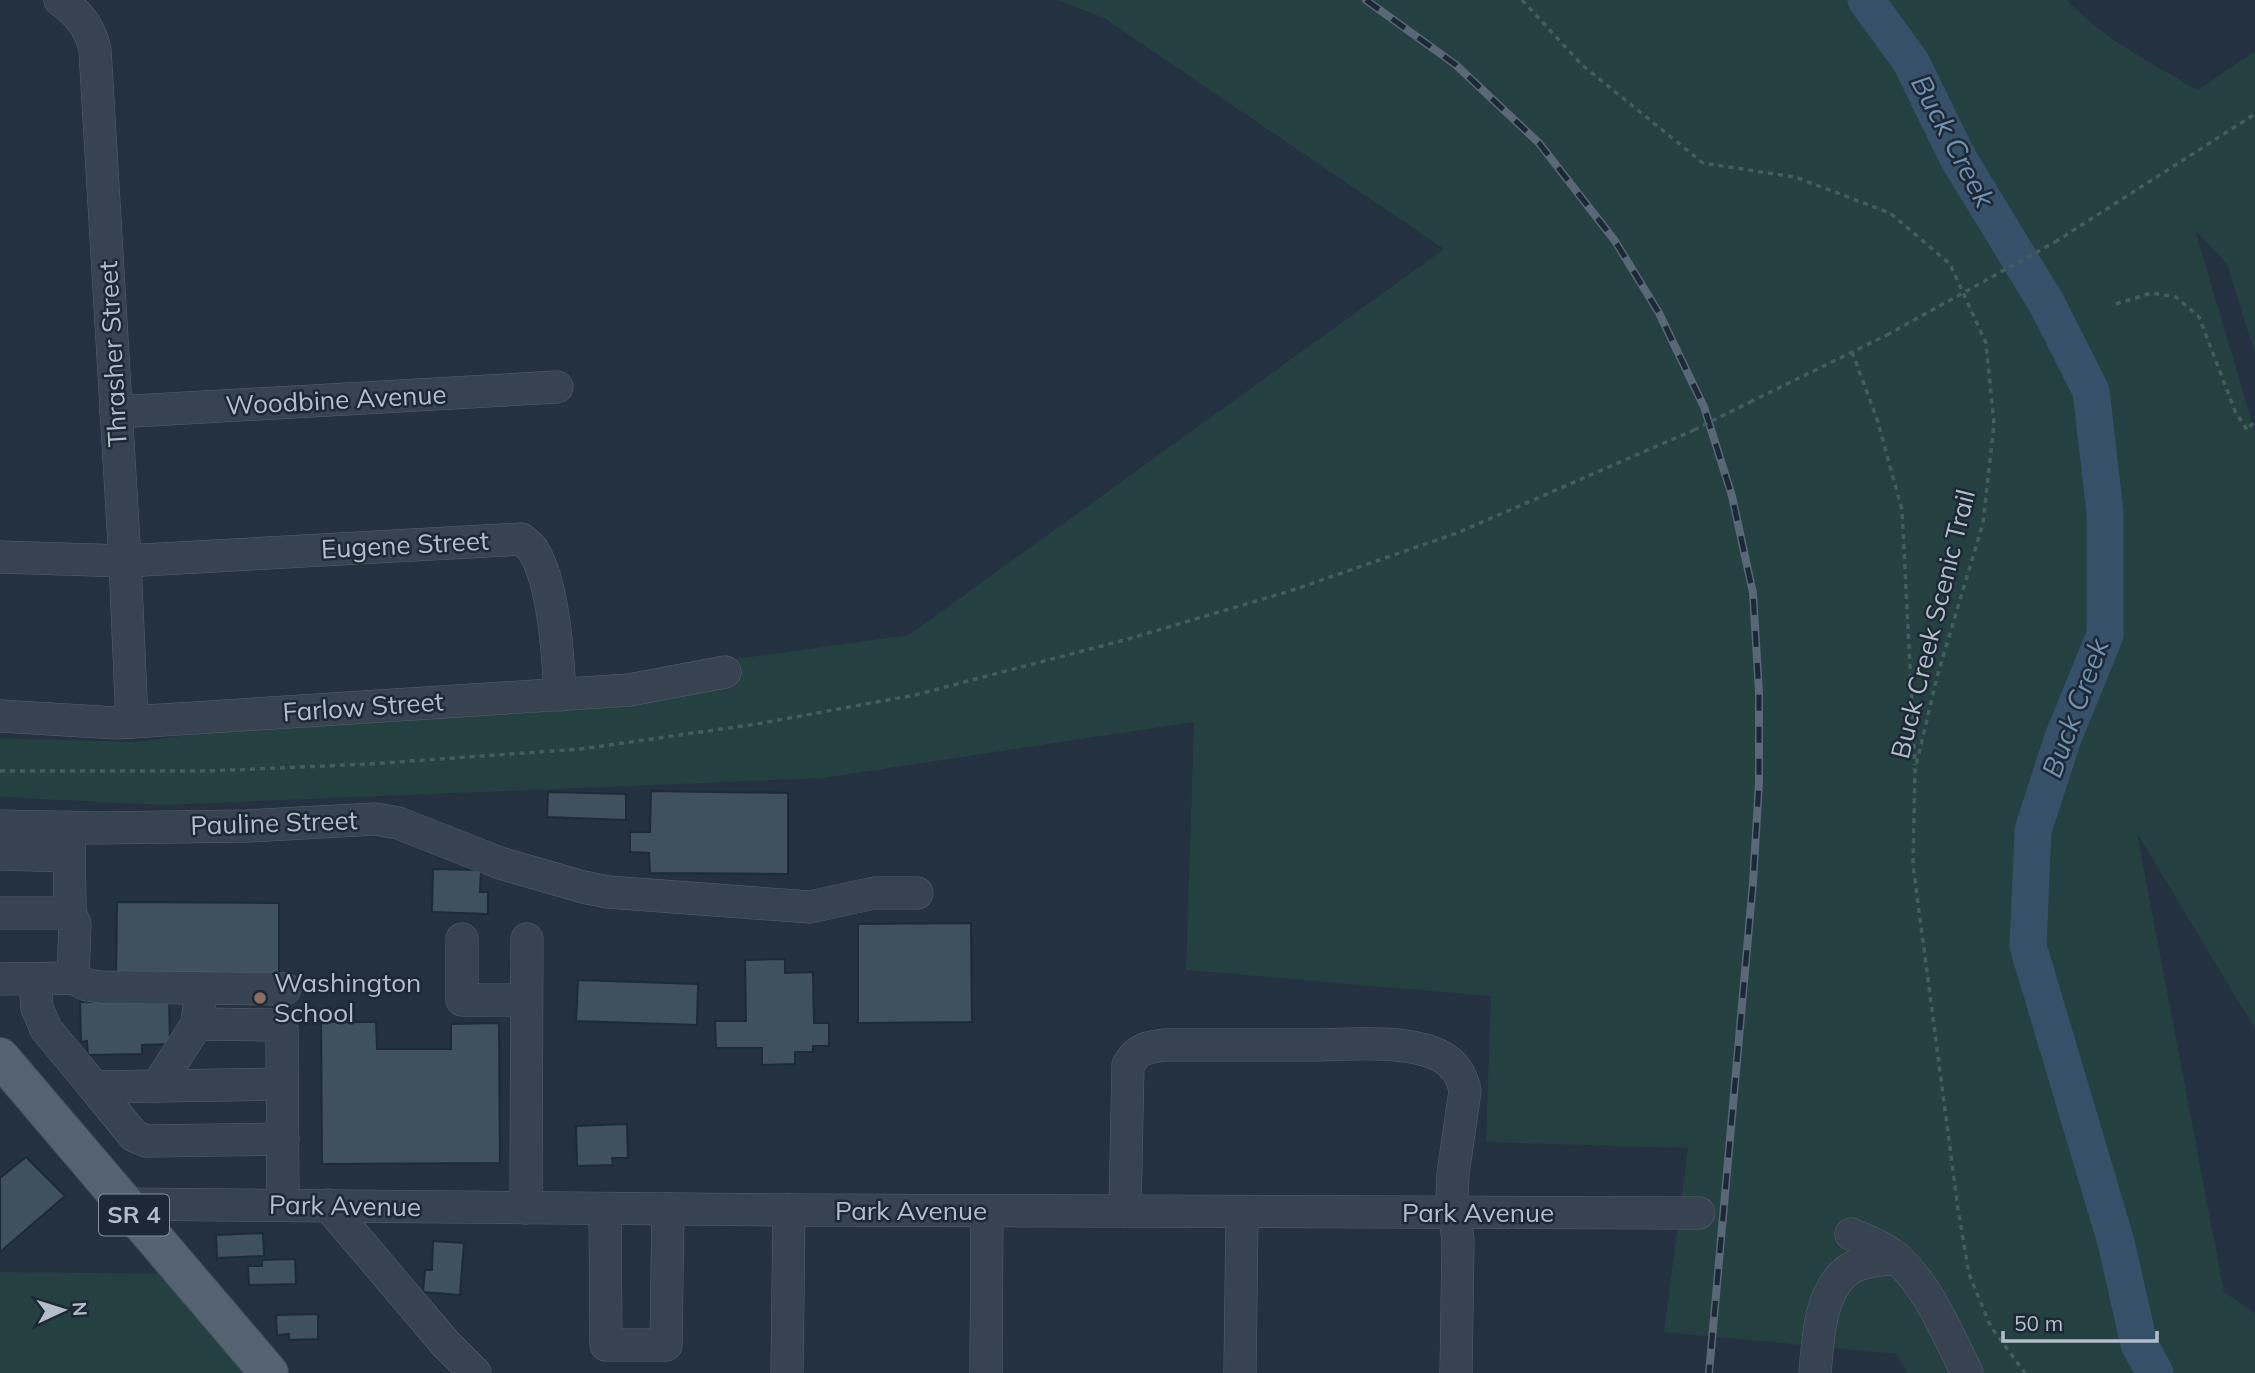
<svg xmlns="http://www.w3.org/2000/svg" width="2255" height="1373" font-family="Mulish,sans-serif">
<style>
.green{fill:#254041}
.lines{fill:none;stroke-linecap:round;stroke-linejoin:round}
.river{stroke:#37506a;stroke-width:37}
.building{fill:#3f505f;stroke:#1e2a37;stroke-width:2}
.minor-casing{stroke:#55616d;stroke-width:33}
.major-casing{stroke:#404c59;stroke-width:40}
.path{stroke:#435d5e;stroke-width:3.5;stroke-dasharray:5 5;stroke-linecap:butt}
.minor{stroke:#374350;stroke-width:32}
.major{stroke:#556270;stroke-width:38}
.rail-casing{stroke:#596777;stroke-width:8}
.rail{stroke:#1c2835;stroke-width:5;stroke-dasharray:16;stroke-linecap:butt}
.path-bridge{stroke:#435d5e;stroke-width:3.5;stroke-dasharray:5 5;stroke-linecap:butt}
.education-dot{fill:#8d6e63;stroke:#1c2835;stroke-width:2.5}
.labels{text-anchor:middle;stroke-width:5;stroke-linejoin:round;paint-order:stroke}
.shield{fill:#1c2835;stroke:#86919d;stroke-width:2}
.shield-label{font-size:24px;font-weight:bold;fill:#b3beca}
.street-label{font-size:26px;fill:#b3beca;stroke:#1c2835}
.poi-label{font-size:26px;fill:#b3beca;stroke:#1c2835;text-anchor:start}
.water-label{font-size:28px;font-style:italic;fill:#7191af;stroke:#1c2835}
</style>
<rect width="100%" height="100%" fill="#233140"/>
<g class="green">
<path d="M1058,0H2067C2101,37 2154,65 2198,90L2255,51V354L2227,264L2195,230L2255,432V1029L2137,833L2224,1292L2255,1313V1373H1907L1897,1354L1664,1332L1688,1148L1486,1142L1491,996L1186,970L1194,722L823,778L164,805L0,797V738L138,742L909,635L1444,249L1104,18Z"/>
<polygon points="0,1272 184,1274 269,1373 0,1373"/>
</g>
<g class="lines">
<polyline class="river" points="1866,0 1911,62 1958,158 2047,304 2091,391 2105,512 2105,635 2063,738 2033,830 2028,946 2116,1242 2139,1344 2155,1373"/>
</g>
<g class="building">
<polygon points="651,791 788,793 788,874 650,873 649,853 630,852 630,832 650,832"/>
<polygon points="548,792 626,794 626,820 547,817"/>
<polygon points="433,869 481,870 480,892 488,892 488,914 432,912"/>
<polygon points="117,902 279,903 279,975 116,975"/>
<polygon points="971,923 972,1022 858,1023 858,924"/>
<polygon points="785,959 785,973 813,972 814,1023 829,1023 829,1046 813,1046 813,1052 795,1052 795,1064 762,1065 762,1048 716,1048 715,1021 746,1021 745,960"/>
<polygon points="578,980 698,984 697,1025 576,1021"/>
<polygon points="169,999 170,1044 142,1045 142,1054 88,1055 87,1041 81,1042 80,1002"/>
<polygon points="321,1022 376,1022 377,1049 451,1049 451,1024 499,1023 500,1163 322,1164"/>
<polygon points="627,1124 628,1158 612,1158 613,1165 577,1166 576,1126"/>
<polygon points="26,1157 65,1196 0,1252 0,1178"/>
<polygon points="263,1233 264,1256 217,1258 216,1235"/>
<polygon points="433,1241 464,1243 460,1295 423,1292 425,1270 432,1270"/>
<polygon points="295,1259 296,1284 249,1285 248,1266 262,1266 262,1260"/>
<polygon points="318,1314 318,1339 289,1340 289,1334 277,1335 276,1315"/>
</g>
<g class="lines">
<g class="minor-casing">
<g id="minor">
<path d="M60,0C79,14 90,27 95,50L125,561L132,722"/>
<polyline points="116,412 557,387"/>
<path d="M0,557L125,561L521,539C525,542 530,546 533,550C554,584 558,655 560,695"/>
<polyline points="0,716 116,723 629,690 725,672"/>
<polyline points="0,826 97,828 247,826 375,819 398,823 500,863 583,887 608,892 810,907 874,893 917,893"/>
<polyline points="0,854 68,856"/>
<polyline points="0,913 70,913 69,827"/>
<polyline points="70,913 75,924 73,978"/>
<polyline points="462,939 462,1000 526,1000"/>
<polyline points="0,979 73,978 87,985 102,987 285,989"/>
<polyline points="35,979 37,1008 46,1029 94,1087 157,1086 197,1024 201,988"/>
<polyline points="197,1024 277,1025 282,1029 283,1205"/>
<polyline points="157,1086 282,1084"/>
<polyline points="94,1087 134,1136 147,1141 283,1139"/>
<polyline points="124,1204 789,1210 1699,1213"/>
<polyline points="328,1205 445,1343 475,1373"/>
<polyline points="526,1208 527,939"/>
<polyline points="605,1209 606,1345 666,1345 668,1209"/>
<path d="M1125,1211L1128,1065C1138,1048 1146,1048 1164,1045C1213,1045 1261,1045 1309,1045C1348,1045 1407,1038 1442,1057C1456,1065 1462,1076 1465,1091L1453,1174L1452,1198L1458,1240L1456,1373"/>
<path d="M1851,1234C1866,1241 1882,1246 1895,1257C1927,1283 1949,1337 1967,1373"/>
<polyline points="787,1373 789,1210"/>
<polyline points="986,1373 987,1211"/>
<polyline points="1240,1373 1242,1212"/>
<path d="M1815,1373C1818,1340 1819,1292 1848,1270C1861,1260 1882,1260 1897,1258"/>
</g>
</g>
<g class="major-casing">
<polyline id="major" points="0,1057 269,1373"/>
</g>
<g class="path">
<polyline points="1522,0 1582,65 1703,163 1795,177 1890,213 1950,264 1986,343 1994,424 1983,523 1937,677 1915,770 1913,865 1958,1209 1969,1274 1991,1327 2025,1373"/>
<polyline points="2055,242 2255,114"/>
<polyline points="2116,304 2151,293 2176,297 2199,317 2235,411 2247,430 2255,421"/>
<polyline points="1852,352 1877,419 1902,510 1915,765"/>
<polyline points="1750,402 1887,335"/>
<polyline points="0,771 210,771 369,764 581,749 757,724 915,695 1128,639 1290,591 1457,533 1694,430"/>
</g>
<use href="#minor" class="minor"/>
<use href="#major" class="major"/>
<g class="rail-casing">
<polyline id="rail" points="1366,0 1456,65 1539,143 1615,241 1659,313 1704,407 1732,496 1753,593 1759,693 1759,783 1753,882 1709,1373"/>
</g>
<use href="#rail" class="rail"/>
<g class="path-bridge">
<polyline points="1887,335 2055,242"/>
<polyline points="1694,430 1750,402"/>
</g>
</g>
<circle class="education-dot" cx="260" cy="998" r="7"/>
<g class="labels">
<rect class="shield" x="99" y="1194.5" width="70" height="41" rx="5"/>
<g class="shield-label">
<text x="134" y="1223">SR 4</text>
</g>
<g class="street-label">
<text transform="translate(113 354) rotate(-93)" y="9">Thrasher Street</text>
<text transform="translate(336 400) rotate(-3)" y="9">Woodbine Avenue</text>
<text transform="translate(405 545) rotate(-3)" y="9">Eugene Street</text>
<text transform="translate(1933 624) rotate(-76)" y="9">Buck Creek Scenic Trail</text>
<text transform="translate(363 707) rotate(-4)" y="9">Farlow Street</text>
<text transform="translate(274 823) rotate(-2)" y="9">Pauline Street</text>
<text transform="translate(345 1206) rotate(1)" y="9">Park Avenue</text>
<text x="911" y="1220">Park Avenue</text>
<text x="1478" y="1222">Park Avenue</text>
</g>
<g class="poi-label">
<text x="274" y="992">Washington<tspan x="274" dy="30">School</tspan></text>
</g>
<g class="water-label">
<text transform="translate(1953 141) rotate(62)" y="10">Buck Creek</text>
<text transform="translate(2075 708) rotate(-70)" y="10">Buck Creek</text>
</g>
</g>
<g transform="translate(63 1310) rotate(86)" stroke="#1c2835" stroke-width="5" paint-order="stroke">
<path d="M0-5L12 26L0 18L-12 26Z" fill="#b3beca"/>
<text y="-10" font-size="19" font-weight="bold" text-anchor="middle" fill="#b3beca">N</text>
</g>
<path d="M2003 1331v10h154v-10" fill="none" stroke="#b3beca" stroke-width="3.5"/>
<text x="2014" y="1331" font-size="21" fill="#b3beca" stroke="#1c2835" stroke-width="5" paint-order="stroke">50 m</text>
</svg>
